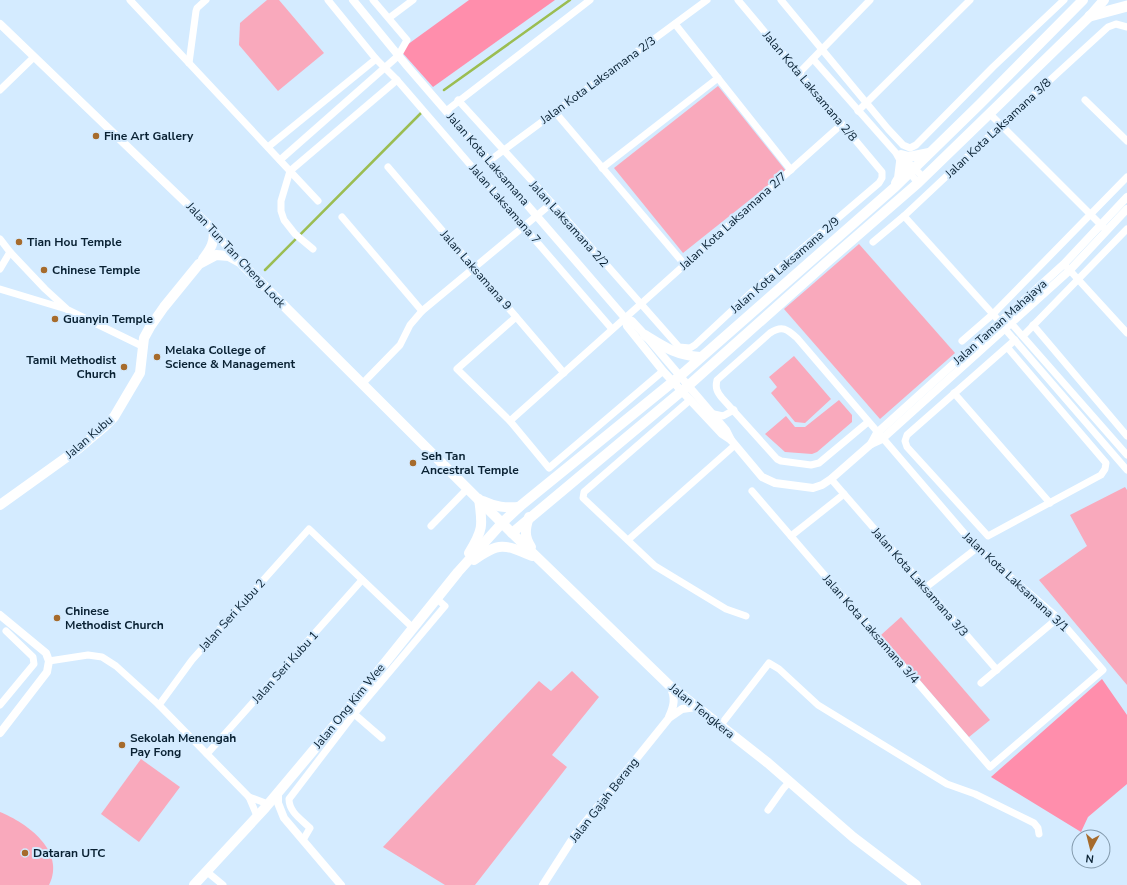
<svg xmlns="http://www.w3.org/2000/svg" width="1127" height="885" font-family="'Nunito Sans',sans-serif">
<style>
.green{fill:#f9a9bc}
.forest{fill:#ff8eac}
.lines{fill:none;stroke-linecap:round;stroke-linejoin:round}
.stream{stroke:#9bbd52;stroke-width:2.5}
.minor{stroke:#fff;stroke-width:7}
.tertiary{stroke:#fff;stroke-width:8}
.secondary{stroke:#fff;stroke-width:10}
.primary{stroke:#fff;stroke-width:11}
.poi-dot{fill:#a66b2c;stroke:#d4ebff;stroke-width:1.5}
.labels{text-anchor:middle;stroke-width:4;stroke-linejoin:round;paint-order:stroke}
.street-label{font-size:12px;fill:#092133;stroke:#d4ebff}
.poi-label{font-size:12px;font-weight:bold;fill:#092133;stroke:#d4ebff;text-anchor:start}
</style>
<rect width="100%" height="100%" fill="#d4ebff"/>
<g class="green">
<polygon points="267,0 279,0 324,53 278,91 239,45 240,23"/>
<polygon points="718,86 786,171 683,253 614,168"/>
<polygon points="859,244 955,353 880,419 784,309"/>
<polygon points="794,356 831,399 805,423 795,422 771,393 777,387 769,377"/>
<polygon points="839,400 852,415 852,422 817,452 812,454 785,452 765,434 786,416 795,427 805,427"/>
<polygon points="1125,487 1127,490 1127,685 1039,580 1087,546 1070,515"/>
<polygon points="901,617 990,720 969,737 881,635"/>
<polygon points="572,671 599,697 552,755 567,767 475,885 445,885 383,847 539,681 551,691"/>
<polygon points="141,759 180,787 139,842 101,814"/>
<path d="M0,812C27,823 66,851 49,885H0Z"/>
</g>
<g class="forest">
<polygon points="469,0 555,0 433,87 400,50"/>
<polygon points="1102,679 1127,715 1127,784 1088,817 1081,832 991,777"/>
</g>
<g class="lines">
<g class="stream">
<polyline points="444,90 570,0"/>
<polyline points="265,270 423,111"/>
</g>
<g class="minor">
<polyline points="130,0 318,201"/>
<polyline points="328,0 376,59 397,80 612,329"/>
<polyline points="781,0 888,129 903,145 910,148 916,145 993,67 1064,0"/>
<polyline points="389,18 413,0"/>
<polyline points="675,24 791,170"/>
<polyline points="813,59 896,153 901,162 918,183"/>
<polyline points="189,63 196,11 197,8 206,0"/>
<polyline points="799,73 870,0"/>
<polyline points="0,90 34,57"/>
<polyline points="458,100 552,203 679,347 690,348 695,345 756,288 879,183 882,178 882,172 738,0"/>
<polyline points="1085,100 1127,141"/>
<polyline points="446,111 590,0"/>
<polyline points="858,111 970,0"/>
<polyline points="555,112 685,265"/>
<polyline points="990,114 1104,228"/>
<polyline points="268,147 376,59"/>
<polyline points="902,156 924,178"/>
<polyline points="280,160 398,56 407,40 373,0"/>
<polyline points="489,161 707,0"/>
<polyline points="388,167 564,373"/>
<polyline points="602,168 718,78"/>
<polyline points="904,216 1000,322"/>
<polyline points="342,217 422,311"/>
<polyline points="0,239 10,252 45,289 68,310 142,346"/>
<polyline points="873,242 904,216 1001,125 1108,27 1116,24 1127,27"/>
<polyline points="313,249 295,234 284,220 281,211 281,201 290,171 397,80"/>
<polyline points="1064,264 1127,333"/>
<polyline points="0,269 10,252"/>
<polyline points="0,289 66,309"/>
<polyline points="516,317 457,369 510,421 549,468 663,371"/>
<polyline points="1007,323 1011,323 1127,455"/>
<polyline points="1005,324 1005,329 1127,470"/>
<polyline points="1033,325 1127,436"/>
<polyline points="1023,336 1127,229"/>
<polyline points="962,341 993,314 1127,177"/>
<polyline points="1007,347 1106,463 1105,469 1101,475 988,536 907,447 905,441 907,435 1007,347 1015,340"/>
<polyline points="362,384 400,345 410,325 422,311 552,203"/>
<polyline points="954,393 1050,503"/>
<polyline points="690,400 584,492 583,498 655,566 726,609 746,616"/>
<polyline points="714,414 723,416 734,410"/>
<polyline points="510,421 842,124"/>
<polyline points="831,479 997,670"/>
<path d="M752,491L990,767L1103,670L1058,618L977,548L797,338C787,329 782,325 770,333L717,380C715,388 717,392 722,398L777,459L781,461L811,465L819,463L868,422"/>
<polyline points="431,526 468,488"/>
<polyline points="791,536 844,494"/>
<polyline points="628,540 735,445"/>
<polyline points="925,588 977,548"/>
<polyline points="49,661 88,655 102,657 116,666 159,705 249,797 257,816"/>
<polyline points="981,683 1058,618"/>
<polyline points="0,705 34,664 33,657 6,631"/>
<polyline points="159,705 192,660 309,529 413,628"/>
<polyline points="352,712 382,738"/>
<polyline points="720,726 769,663 779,669 818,705 947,784 975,794 1034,823 1038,828 1039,834"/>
<polyline points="207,754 362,580"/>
<polyline points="249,797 268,804"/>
<polyline points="768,810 783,789 790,781"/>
<path d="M303,840L310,828C301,819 289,812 289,799L354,714L445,606L436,598"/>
<polyline points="206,871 223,885"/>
</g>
<g class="tertiary">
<polyline points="353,0 407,66 625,318 627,326 663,371 722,434 731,440 762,477 775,483 813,488 822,485 831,479 871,444 882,439 1070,270 1127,209"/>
<polyline points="0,24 211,227 238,260"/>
<polyline points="625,318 632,321 645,335 726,430 731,440"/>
<polyline points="871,444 877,433 1064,264 1127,197"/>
<polyline points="0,615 46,653 49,661 47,672 0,733"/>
<path d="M669,717C674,706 676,698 670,686"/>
<polyline points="278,792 278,803 284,818 341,885"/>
<polyline points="543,885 575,835 669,718 682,709 696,707"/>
</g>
<g class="secondary">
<polyline points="901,155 909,157 929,153"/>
<polyline points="896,183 899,178 901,162"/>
<path d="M203,259C210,250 216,241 213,229"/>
<path d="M645,335C666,348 676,355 700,357"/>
<path d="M483,501C496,507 505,508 519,507"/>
<polyline points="0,505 78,449 104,427 114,417 140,373 144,338 150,327 164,307 199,264 216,255 229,256 240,262 512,533 670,686 768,763 853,837 916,885"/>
<path d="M529,517C525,529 524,537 531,547"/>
<polyline points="512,533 689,385 827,262 918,183 1090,16 1104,0"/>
<path d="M469,553C483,530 483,526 479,499"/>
<path d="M474,560C499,542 504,544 532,556"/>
<polyline points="194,885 265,808 348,709 458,572 502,523 519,507 680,376 895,187 980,104 1083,0"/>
</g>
<polyline class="primary" points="1090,16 1127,6"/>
</g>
<g class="poi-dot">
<circle cx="96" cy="136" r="4"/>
<circle cx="19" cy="242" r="4"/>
<circle cx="44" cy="270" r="4"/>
<circle cx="55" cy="319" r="4"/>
<circle cx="157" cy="357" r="4"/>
<circle cx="124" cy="367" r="4"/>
<circle cx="413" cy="463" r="4"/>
<circle cx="57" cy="618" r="4"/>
<circle cx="122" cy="745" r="4"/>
<circle cx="25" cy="853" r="4"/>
</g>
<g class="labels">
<g class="street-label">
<text transform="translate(598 80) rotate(-36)" y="4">Jalan Kota Laksamana 2/3</text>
<text transform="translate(810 86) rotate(50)" y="4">Jalan Kota Laksamana 2/8</text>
<text transform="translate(998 128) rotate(-43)" y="4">Jalan Kota Laksamana 3/8</text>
<text transform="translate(488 159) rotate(49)" y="4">Jalan Kota Laksamana</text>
<text transform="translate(505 204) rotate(49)" y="4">Jalan Laksamana 7</text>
<text transform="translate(733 221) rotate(-42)" y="4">Jalan Kota Laksamana 2/7</text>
<text transform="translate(569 224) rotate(48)" y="4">Jalan Laksamana 2/2</text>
<text transform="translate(236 255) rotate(47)" y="4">Jalan Tun Tan Cheng Lock</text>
<text transform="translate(785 265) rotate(-41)" y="4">Jalan Kota Laksamana 2/9</text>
<text transform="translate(476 270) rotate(49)" y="4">Jalan Laksamana 9</text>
<text transform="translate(1000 322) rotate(-42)" y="4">Jalan Taman Mahajaya</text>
<text transform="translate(89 437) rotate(-41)" y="4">Jalan Kubu</text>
<text transform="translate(920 582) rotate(49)" y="4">Jalan Kota Laksamana 3/3</text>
<text transform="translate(1016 582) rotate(43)" y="4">Jalan Kota Laksamana 3/1</text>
<text transform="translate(232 615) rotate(-48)" y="4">Jalan Seri Kubu 2</text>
<text transform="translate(871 629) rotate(49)" y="4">Jalan Kota Laksamana 3/4</text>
<text transform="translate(285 667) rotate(-48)" y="4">Jalan Seri Kubu 1</text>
<text transform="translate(349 706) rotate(-51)" y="4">Jalan Ong Kim Wee</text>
<text transform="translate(702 711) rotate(39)" y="4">Jalan Tengkera</text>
<text transform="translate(604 800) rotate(-52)" y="4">Jalan Gajah Berang</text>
</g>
<g class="poi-label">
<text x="104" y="140">Fine Art Gallery</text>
<text x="27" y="246">Tian Hou Temple</text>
<text x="52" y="274">Chinese Temple</text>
<text x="63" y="323">Guanyin Temple</text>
<text x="165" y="354">Melaka College of<tspan x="165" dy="14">Science &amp; Management</tspan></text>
<text x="116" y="364" text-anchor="end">Tamil Methodist<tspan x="116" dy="14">Church</tspan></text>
<text x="421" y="460">Seh Tan<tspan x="421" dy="14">Ancestral Temple</tspan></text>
<text x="65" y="615">Chinese<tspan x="65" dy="14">Methodist Church</tspan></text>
<text x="130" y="742">Sekolah Menengah<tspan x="130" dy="14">Pay Fong</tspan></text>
<text x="33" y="857">Dataran UTC</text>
</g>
</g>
<g transform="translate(1091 849) rotate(187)"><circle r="19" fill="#d4ebff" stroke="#839aad"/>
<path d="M0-3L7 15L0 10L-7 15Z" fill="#a66b2c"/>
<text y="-6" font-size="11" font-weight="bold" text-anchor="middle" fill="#092133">N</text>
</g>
</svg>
